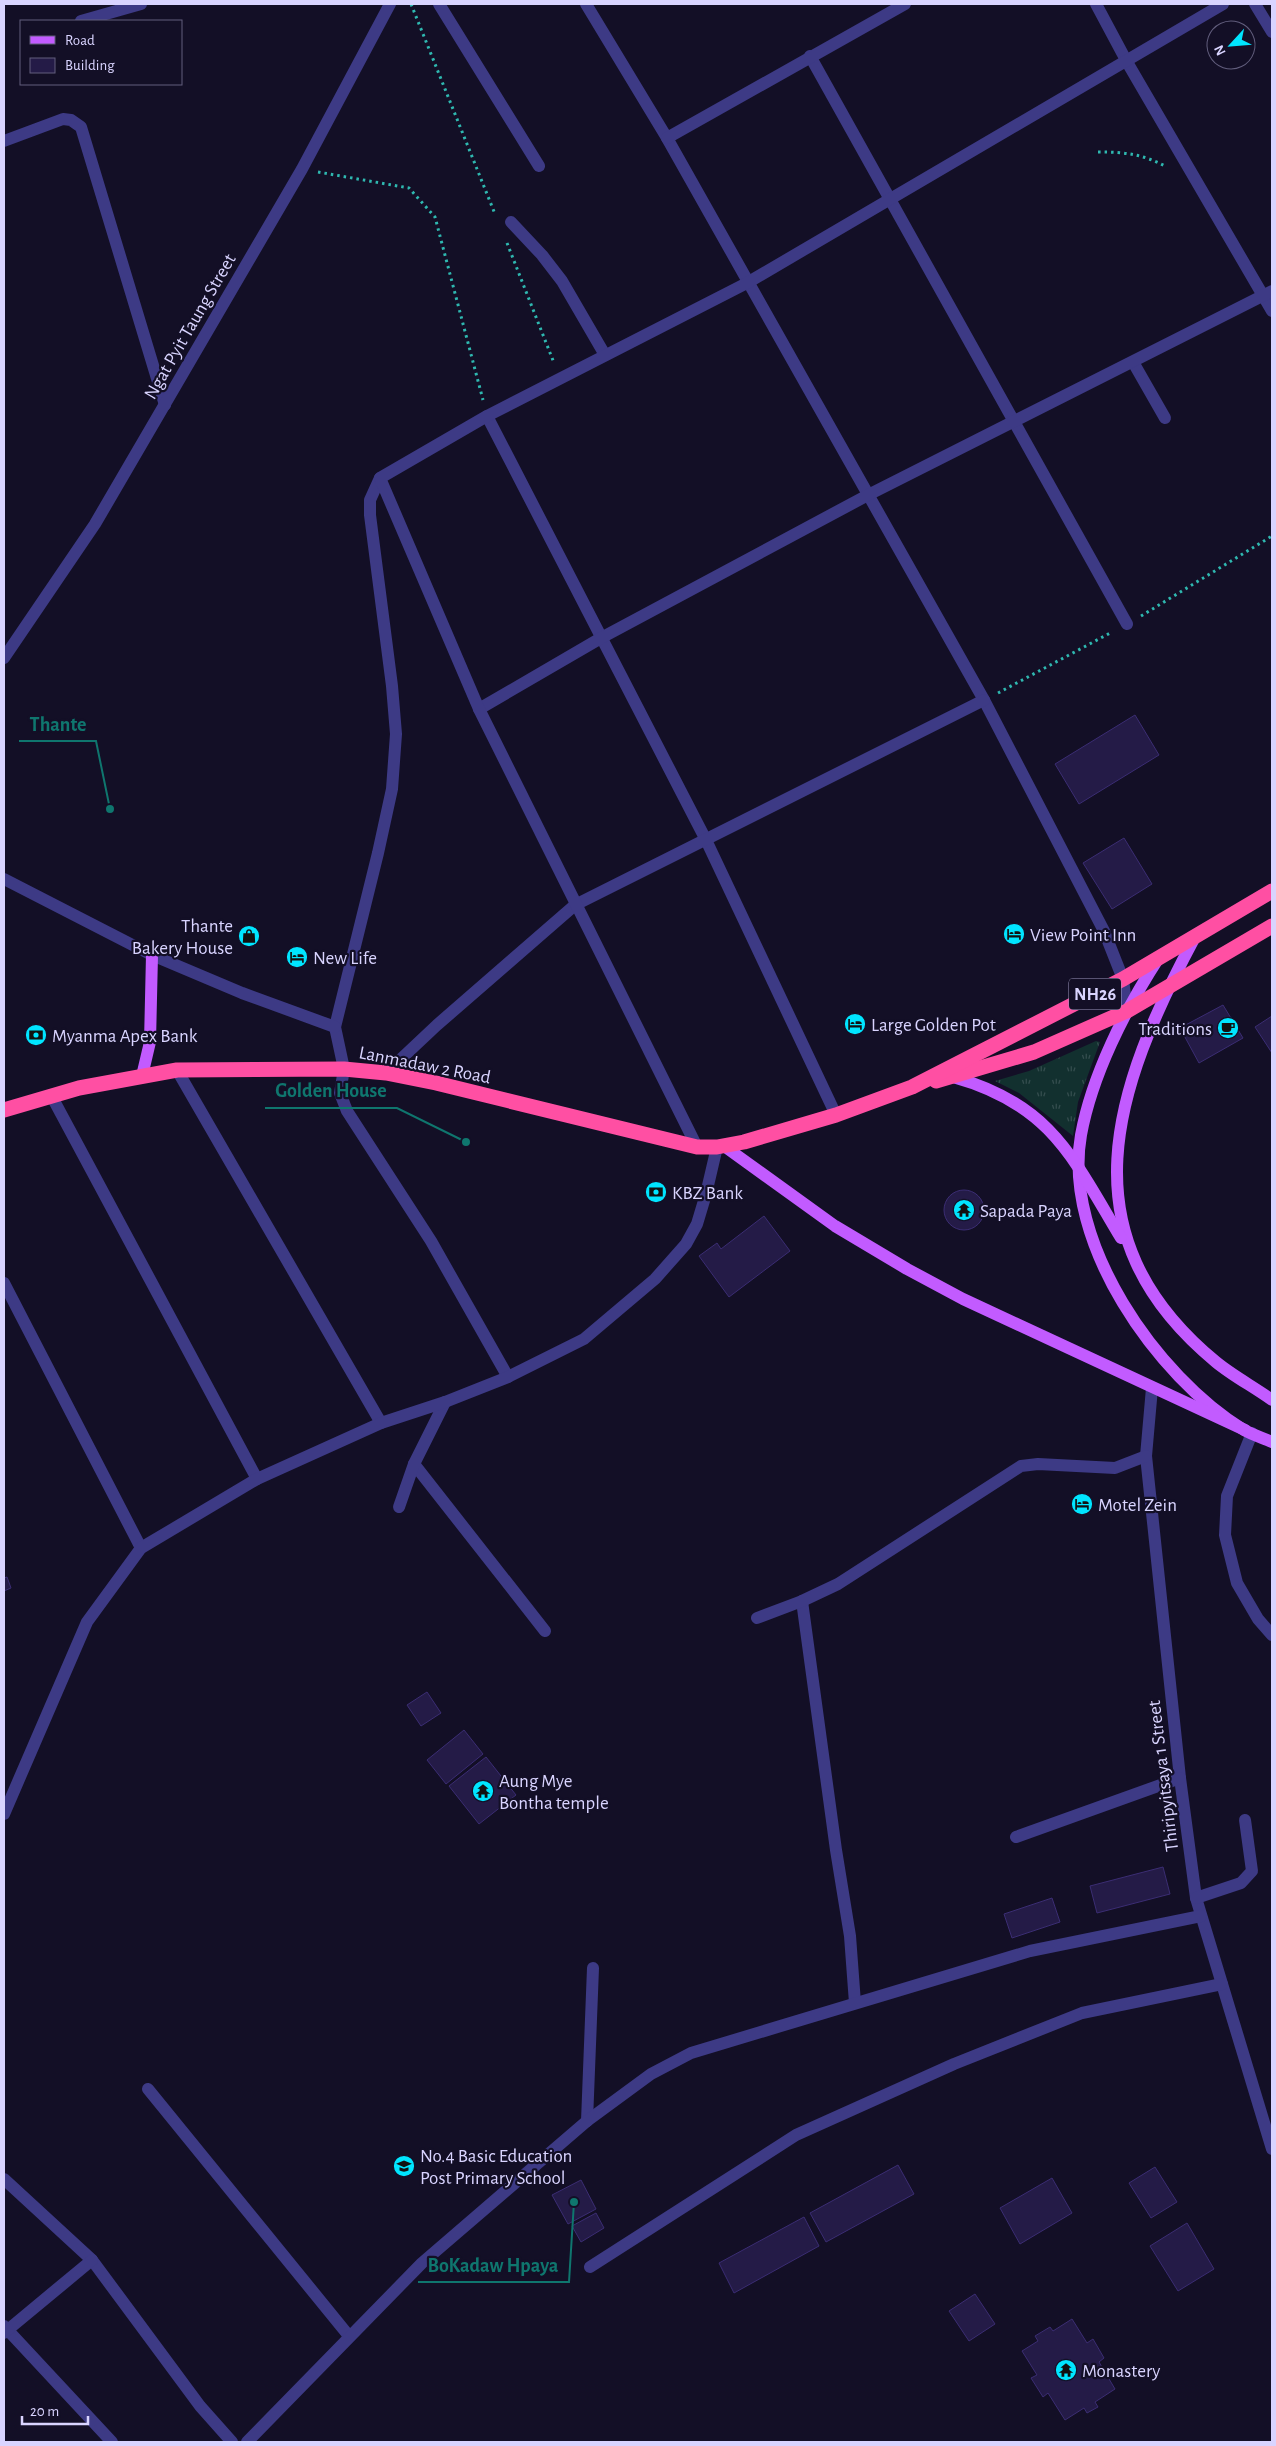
<svg xmlns="http://www.w3.org/2000/svg" width="1276" height="2446" font-family="'Alegreya Sans',sans-serif">
<style>
.grass{fill:url(#grass-tufts)}
.building{fill:#241b47;stroke:#3b2d73}
.lines{fill:none;stroke-linecap:round;stroke-linejoin:round}
.path{stroke:#2fb8b0;stroke-width:3;stroke-dasharray:2.5 4;stroke-linecap:butt}
.minor{stroke:#3d3a85;stroke-width:12}
.major{stroke:#c25bff;stroke-width:12}
.highway{stroke:#ff4fa3;stroke-width:15}
.labels{text-anchor:middle;stroke-width:4.5;stroke-linejoin:round;paint-order:stroke}
.shield{fill:#130f26;stroke:#9e99be;stroke-width:1}
.shield-label{font-size:18px;font-weight:bold;fill:#d9d4ff}
.street-label{font-size:19px;fill:#d9d4ff;stroke:#130f26}
.poi-label{font-size:19px;fill:#d9d4ff;stroke:#130f26;text-anchor:start}
.leader{fill:none;stroke:#0f766e;stroke-width:2}
.callout-dot{fill:#0f766e;stroke:#130f26;stroke-width:2}
.callout-label{font-size:20px;text-anchor:middle;font-weight:bold;fill:#0f766e;stroke:#130f26;stroke-width:4.5;stroke-linejoin:round;paint-order:stroke}
</style>
<defs>
<pattern id="grass-tufts" width="24" height="20" patternUnits="userSpaceOnUse" patternTransform="scale(1.25)"><rect width="24" height="20" fill="#12302f"/><path d="M3 7l-1-3M5 7V3M7 7l1-3M15 17l-1-3M17 17v-4M19 17l1-3" fill="none" stroke="#344d4e"/></pattern>
</defs>
<rect width="100%" height="100%" fill="#130f26"/>
<polygon class="grass" points="1096,1041 1100,1042 1078,1102 1073,1136 1019,1093 995,1081 1029,1071"/>
<g class="building">
<polygon points="1135,715 1159,755 1079,804 1055,764"/>
<polygon points="1124,838 1152,884 1112,909 1083,863"/>
<polygon points="1223,1005 1243,1038 1199,1063 1180,1028"/>
<polygon points="1272,1016 1272,1053 1255,1027"/>
<circle cx="964" cy="1210" r="20"/>
<polygon points="764,1216 790,1251 729,1297 699,1256 717,1243 721,1249"/>
<polygon points="7,1577 11,1588 4,1591 4,1578"/>
<polygon points="427,1692 441,1713 421,1726 407,1705"/>
<polygon points="464,1730 483,1754 446,1784 427,1760"/>
<polygon points="486,1757 516,1795 479,1824 449,1786"/>
<polygon points="1163,1867 1170,1894 1097,1913 1090,1886"/>
<polygon points="1052,1898 1060,1922 1012,1938 1004,1914"/>
<polygon points="898,2165 914,2194 826,2242 810,2213"/>
<polygon points="1155,2167 1177,2202 1151,2218 1129,2183"/>
<polygon points="1052,2178 1072,2213 1020,2244 1000,2208"/>
<polygon points="581,2180 596,2209 568,2224 552,2195"/>
<polygon points="596,2213 604,2228 581,2242 572,2226"/>
<polygon points="804,2217 819,2246 734,2293 719,2263"/>
<polygon points="1187,2223 1214,2269 1178,2291 1150,2246"/>
<polygon points="975,2294 995,2324 969,2341 949,2311"/>
<polygon points="1072,2319 1087,2343 1093,2339 1104,2358 1099,2362 1115,2389 1095,2402 1098,2407 1087,2413 1084,2408 1065,2420 1048,2393 1043,2397 1031,2378 1037,2375 1022,2351 1038,2341 1035,2336 1050,2327 1053,2331"/>
</g>
<g class="lines">
<g class="path">
<polyline points="411,4 495,214"/>
<path d="M1098,152C1126,152 1142,154 1167,167"/>
<polyline points="318,172 409,188 435,217 483,400"/>
<polyline points="507,243 554,363"/>
<polyline points="1141,616 1272,536"/>
<polyline points="998,693 1112,632"/>
</g>
<g class="minor">
<polyline points="439,4 539,166"/>
<polyline points="586,4 667,138 984,700 1104,931 1123,979 1127,1011"/>
<polyline points="1096,4 1127,62 1272,311"/>
<polyline points="1255,4 1272,32"/>
<polyline points="81,21 141,4"/>
<polyline points="810,56 1127,624"/>
<polyline points="667,138 905,4"/>
<polyline points="4,141 63,119 71,120 81,127 165,405"/>
<polyline points="511,222 542,255 562,281 605,355"/>
<polyline points="1133,362 1165,418"/>
<polyline points="487,416 706,840 836,1115"/>
<polyline points="380,478 370,500 370,515 392,686 396,734 392,789 378,853 335,1027 344,1069 340,1093 347,1111 431,1241 508,1377"/>
<polyline points="4,658 95,524 302,169 390,4"/>
<polyline points="479,709 601,638 868,495 1272,291"/>
<polyline points="4,879 152,955 242,993 335,1027"/>
<polyline points="177,1070 381,1423"/>
<polyline points="386,1073 437,1025 575,905 984,700"/>
<polyline points="51,1095 257,1479"/>
<polyline points="697,1147 479,709 380,478 487,416 747,283 1223,4"/>
<polyline points="4,1283 141,1548"/>
<polyline points="1152,1388 1146,1456 1180,1778 1196,1898 1272,2149"/>
<polyline points="1252,1433 1227,1496 1225,1535 1237,1583 1258,1619 1272,1635"/>
<polyline points="414,1464 545,1631"/>
<polyline points="399,1507 414,1464 445,1402"/>
<polyline points="802,1601 836,1850 850,1936 855,2003"/>
<polyline points="757,1618 802,1601 838,1584 1021,1466 1038,1464 1115,1468 1146,1456"/>
<polyline points="4,1814 87,1622 141,1548 257,1479 381,1423 445,1402 508,1377 584,1339 655,1279 686,1244 697,1224 706,1194 717,1147"/>
<polyline points="1016,1837 1180,1778"/>
<polyline points="1196,1898 1241,1883 1252,1871 1245,1820"/>
<polyline points="148,2089 349,2336"/>
<polyline points="587,2121 593,1968"/>
<polyline points="4,2179 92,2260 200,2406 232,2442"/>
<polyline points="590,2267 796,2135 954,2064 1082,2013 1222,1984"/>
<polyline points="4,2326 112,2442"/>
<polyline points="4,2333 92,2260"/>
<polyline points="247,2442 422,2263 587,2121 651,2074 691,2053 1030,1951 1201,1916"/>
</g>
<g class="major">
<path d="M1195,937C1114,1088 1062,1235 1216,1362C1233,1376 1254,1387 1272,1400"/>
<path d="M1158,959C1125,1010 1092,1075 1081,1135C1062,1242 1157,1377 1244,1430C1253,1435 1263,1438 1272,1442"/>
<polyline points="142,1076 150,1042 152,955"/>
<path d="M953,1077C1051,1104 1073,1158 1121,1238"/>
<polyline points="724,1146 835,1226 907,1269 963,1299 1245,1430"/>
</g>
<g class="highway">
<polyline points="936,1081 1034,1052 1127,1011 1272,926"/>
<polyline points="4,1110 79,1088 177,1070 344,1069 386,1073 436,1083 697,1147 717,1147 744,1142 836,1115 912,1087 1123,979 1272,891"/>
</g>
</g>
<defs>
<g id="hotel-disc" transform="scale(1.125)"><circle r="9.5" fill="#00e5ff" stroke="#130f26"/><path d="M-6-4.5h1.5V1H6V5H4.5V3h-9V5H-6ZM-4 0a1.8 1.8 0 1 1 3.6 0ZM.5 0V-2.5h3Q6-2.5 6 0Z" fill="#111"/></g>
<g id="shop-disc" transform="scale(1.125)"><circle r="9.5" fill="#00e5ff" stroke="#130f26"/><path d="M-5-2.5h2.3a2.7 3.5 0 0 1 5.4 0H5L5.5 6h-11ZM-1.5-2.5h3a1.5 2.3 0 0 0-3 0Z" fill="#111"/></g>
<g id="cafe-disc" transform="scale(1.125)"><circle r="9.5" fill="#00e5ff" stroke="#130f26"/><path d="M-5.5-4.5H6V0H3Q3 3.5 0 3.5H-2.5Q-5.5 3.5-5.5 0ZM3-3.2v2h1.7v-2ZM-6 4.5H4V6H-6Z" fill="#111"/></g>
<g id="bank-disc" transform="scale(1.125)"><circle r="9.5" fill="#00e5ff" stroke="#130f26"/><path d="M-6-4H6V4H-6ZM0-2.3a2.3 2.3 0 1 0 0 4.6a2.3 2.3 0 1 0 0-4.6Z" fill="#111"/></g>
<g id="temple-disc" transform="scale(1.125)"><circle r="9.5" fill="#00e5ff" stroke="#130f26"/><path d="M0-6L5-2H3V0L6.5 2.5H4V6H1.5V3h-3V6H-4V2.5H-6.5L-3 0V-2H-5Z" fill="#111"/></g>
<g id="school-disc" transform="scale(1.125)"><circle r="9.5" fill="#00e5ff" stroke="#130f26"/><path d="M0-5L7-2L0 1L-7-2ZM-4 1L0 2.5L4 1V4Q0 6-4 4Z" fill="#111"/></g>
</defs>
<g fill-rule="evenodd">
<use href="#hotel-disc" x="1014" y="934"/>
<use href="#shop-disc" x="249" y="936"/>
<use href="#hotel-disc" x="297" y="957"/>
<use href="#hotel-disc" x="855" y="1024"/>
<use href="#cafe-disc" x="1228" y="1028"/>
<use href="#bank-disc" x="36" y="1035"/>
<use href="#bank-disc" x="656" y="1192"/>
<use href="#temple-disc" x="964" y="1210"/>
<use href="#hotel-disc" x="1082" y="1504"/>
<use href="#temple-disc" x="483" y="1791"/>
<use href="#school-disc" x="404" y="2166"/>
<use href="#temple-disc" x="1066" y="2370"/>
</g>
<g class="labels">
<rect class="shield" x="1069" y="978.5" width="52" height="31" rx="4"/>
<g class="shield-label">
<text x="1095" y="1000">NH26</text>
</g>
<g class="street-label">
<text transform="translate(189 326) rotate(-60)" y="7">Ngat Pyit Taung Street</text>
<text transform="translate(425 1064) rotate(11)" y="7">Lanmadaw 2 Road</text>
<text transform="translate(1162 1776) rotate(-97)" y="7">Thiripyitsaya 1 Street</text>
</g>
<g class="poi-label">
<text x="233" y="932" text-anchor="end">Thante<tspan x="233" dy="22">Bakery House</tspan></text>
<text x="1030" y="941">View Point Inn</text>
<text x="313" y="964">New Life</text>
<text x="871" y="1031">Large Golden Pot</text>
<text x="1212" y="1035" text-anchor="end">Traditions</text>
<text x="52" y="1042">Myanma Apex Bank</text>
<text x="672" y="1199">KBZ Bank</text>
<text x="980" y="1217">Sapada Paya</text>
<text x="1098" y="1511">Motel Zein</text>
<text x="499" y="1787">Aung Mye<tspan x="499" dy="22">Bontha temple</tspan></text>
<text x="420" y="2162">No.4 Basic Education<tspan x="420" dy="22">Post Primary School</tspan></text>
<text x="1082" y="2377">Monastery</text>
</g>
</g>
<path class="leader" d="M110 809L96 741H19M466 1142L397 1108H265M574 2202L569 2282H418"/>
<g class="callout-dot">
<circle cx="110" cy="809" r="5"/>
<circle cx="466" cy="1142" r="5"/>
<circle cx="574" cy="2202" r="5"/>
</g>
<g class="callout-label">
<text x="58" y="731">Thante</text>
<text x="331" y="1097">Golden House</text>
<text x="493" y="2272">BoKadaw Hpaya</text>
</g>
<rect width="1276" height="2446" fill="none" stroke="#d9d4ff" stroke-width="10"/>
<rect x="20" y="20" width="162" height="65" fill="#130f26" stroke="#625e7d"/>
<rect x="30" y="36" width="25" height="8" fill="#c25bff" stroke="#625e7d"/>
<text x="65" y="45" font-size="15" fill="#d9d4ff">Road</text>
<rect x="30" y="58" width="25" height="15" fill="#241b47" stroke="#625e7d"/>
<text x="65" y="70" font-size="15" fill="#d9d4ff">Building</text>
<g transform="translate(1231 45) rotate(244)"><circle r="24" fill="#130f26" stroke="#625e7d"/>
<path d="M0-4L9 19L0 12L-9 19Z" fill="#00e5ff"/>
<text y="-8" font-size="14" font-weight="bold" text-anchor="middle" fill="#d9d4ff">N</text>
</g>
<path d="M22 2416v8h66v-8" fill="none" stroke="#d9d4ff" stroke-width="2.5"/>
<text x="30" y="2416" font-size="15" fill="#d9d4ff" stroke="#130f26" stroke-width="4" paint-order="stroke">20 m</text>
</svg>
